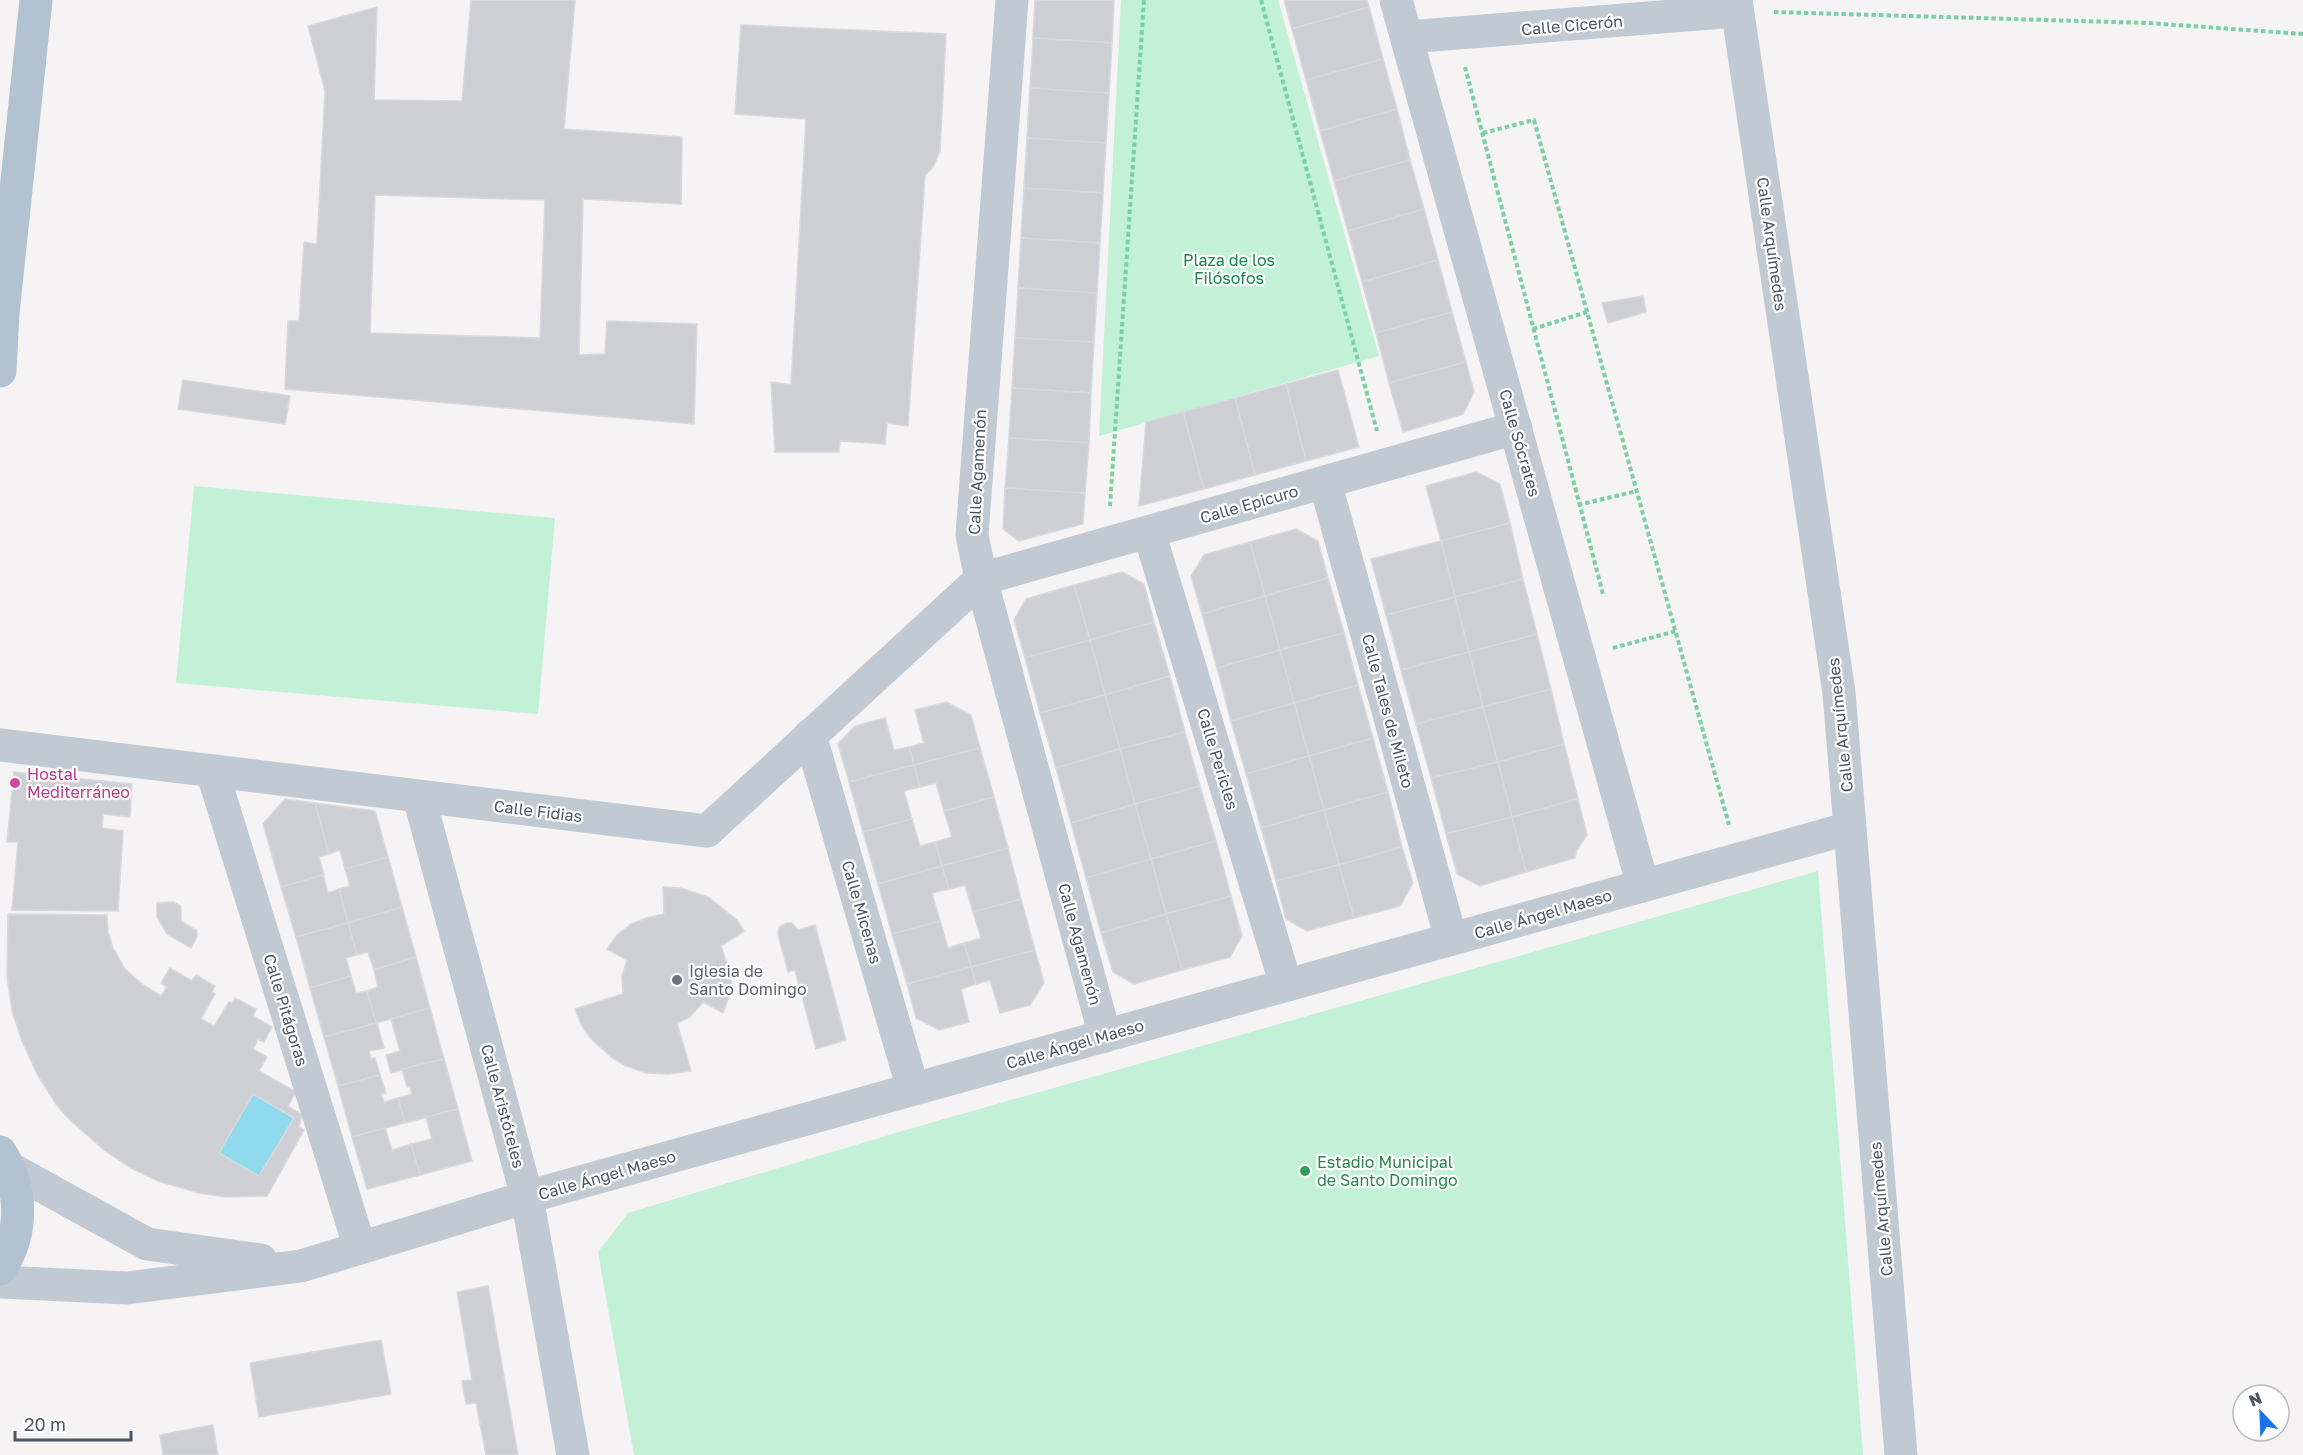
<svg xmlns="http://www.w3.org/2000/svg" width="2303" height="1455" font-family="'Golos Text',sans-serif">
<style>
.green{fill:#c3f1d5}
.water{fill:#90daee}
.building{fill:#cdcfd5;stroke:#d7d9de;stroke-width:1.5;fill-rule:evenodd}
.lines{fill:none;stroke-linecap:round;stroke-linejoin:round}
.path{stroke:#7ad0a6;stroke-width:4;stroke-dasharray:4.5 3;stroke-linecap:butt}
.minor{stroke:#c1cad2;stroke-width:33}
.major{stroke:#b3c2d1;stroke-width:33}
.hotel-dot{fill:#d1479c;stroke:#fff;stroke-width:2}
.worship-dot{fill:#6b7280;stroke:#fff;stroke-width:2}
.leisure-dot{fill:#2e9e5b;stroke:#fff;stroke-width:2}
.labels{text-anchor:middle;stroke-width:4.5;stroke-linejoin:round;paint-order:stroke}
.street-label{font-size:16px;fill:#4a5661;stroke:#fff}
.park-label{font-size:16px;fill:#17864f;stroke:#fff}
.hotel-label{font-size:16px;fill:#b23c85;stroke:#fff;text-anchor:start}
.worship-label{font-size:16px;fill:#5b616d;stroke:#fff;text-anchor:start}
.leisure-label{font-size:16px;fill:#27864d;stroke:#fff;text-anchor:start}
</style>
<rect width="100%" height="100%" fill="#f5f3f3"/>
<g class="green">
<polygon points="1121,0 1278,0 1379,356 1099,436"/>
<polygon points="194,486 555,518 538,714 176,683"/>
<polygon points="1818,871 1863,1455 634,1455 598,1252 628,1213 909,1129"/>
</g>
<polygon class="water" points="253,1094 294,1118 259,1176 219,1153"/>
<g class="building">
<path d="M471,0H575L564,129L682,137L681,204L583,199L579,355L605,354L607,321L697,324L694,424L285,389L288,321H299L304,242L317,244L325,91L308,26L377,7L374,100L462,101ZM375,195L545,200L540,338L370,333Z"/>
<polygon points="1035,0 1114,0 1112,43 1033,38"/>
<polygon points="1284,0 1367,0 1369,7 1292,29"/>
<polygon points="1369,7 1383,59 1306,80 1292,29"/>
<polygon points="741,25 946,34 940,151 933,167 925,175 908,426 887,423 885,444 840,441 839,452 775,452 771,382 791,385 806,119 735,114"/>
<polygon points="1033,38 1112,43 1109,93 1030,88"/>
<polygon points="1383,59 1397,109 1320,131 1306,80"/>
<polygon points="1030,88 1109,93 1106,143 1027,138"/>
<polygon points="1397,109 1410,160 1334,181 1320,131"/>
<polygon points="1027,138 1106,143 1103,193 1024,188"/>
<polygon points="1410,160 1424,209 1348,231 1334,181"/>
<polygon points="1024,188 1103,193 1100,243 1021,238"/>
<polygon points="1424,209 1438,260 1362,282 1348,231"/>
<polygon points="1021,238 1100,243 1097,293 1018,288"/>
<polygon points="1438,260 1452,312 1376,333 1362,282"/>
<polygon points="1018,288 1097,293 1094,342 1015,338"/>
<polygon points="1643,296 1646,312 1608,323 1602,303"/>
<polygon points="1452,312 1466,362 1389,383 1376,333"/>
<polygon points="1015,338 1094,342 1091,393 1012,388"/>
<polygon points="1466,362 1474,392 1463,414 1403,432 1389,383"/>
<polygon points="1338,370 1359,447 1306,461 1286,384"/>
<polygon points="183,380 290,396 285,424 178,409"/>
<polygon points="1286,384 1306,461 1255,475 1235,398"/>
<polygon points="1012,388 1091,393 1089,443 1009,438"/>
<polygon points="1235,398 1255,475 1204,489 1183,412"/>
<polygon points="1183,412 1204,489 1139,506 1146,422"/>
<polygon points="1009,438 1089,443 1085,493 1005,488"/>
<polygon points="1476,472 1500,484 1510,523 1441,541 1426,486"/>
<polygon points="1005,488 1085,493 1083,524 1019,541 1003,529"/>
<polygon points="1510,523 1523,579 1455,597 1441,541"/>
<polygon points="1296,529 1318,541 1328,578 1265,596 1250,542"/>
<polygon points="1441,541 1455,597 1386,615 1371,559"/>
<polygon points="1250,542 1265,596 1202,614 1191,576 1204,555"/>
<polygon points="1122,572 1144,584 1154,622 1090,640 1074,585"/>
<polygon points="1328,578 1344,633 1280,650 1265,596"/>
<polygon points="1523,579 1537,634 1469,652 1455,597"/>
<polygon points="1074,585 1090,640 1025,658 1014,620 1026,599"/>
<polygon points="1265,596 1280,650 1217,668 1202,614"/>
<polygon points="1455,597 1469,652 1401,670 1386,615"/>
<polygon points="1154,622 1170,676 1105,695 1090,640"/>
<polygon points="1344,633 1358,685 1294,703 1280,650"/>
<polygon points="1537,634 1551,689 1483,707 1469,652"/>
<polygon points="1090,640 1105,695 1040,713 1025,658"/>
<polygon points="1280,650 1294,703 1231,721 1217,668"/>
<polygon points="1469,652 1483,707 1416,724 1401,670"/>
<polygon points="1170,676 1185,732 1120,749 1105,695"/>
<polygon points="1358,685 1373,738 1309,756 1294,703"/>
<polygon points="1551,689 1564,744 1498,762 1483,707"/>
<polygon points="1105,695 1120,749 1056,768 1040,713"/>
<polygon points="946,702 971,715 980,748 914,765 909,747 924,743 915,710"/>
<polygon points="1294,703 1309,756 1246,774 1231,721"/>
<polygon points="1483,707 1498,762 1431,778 1416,724"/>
<polygon points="885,718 894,750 909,747 914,765 849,782 838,744 855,726"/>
<polygon points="1185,732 1200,786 1135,804 1120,749"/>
<polygon points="1373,738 1388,792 1324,810 1309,756"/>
<polygon points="1564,744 1578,799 1512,817 1498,762"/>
<polygon points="980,748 994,797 944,811 936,783 920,787 914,765"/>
<polygon points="1120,749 1135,804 1071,823 1056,768"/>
<polygon points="1309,756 1324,810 1261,828 1246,774"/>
<polygon points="1498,762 1512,817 1446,834 1431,778"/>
<polygon points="914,765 920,787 904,791 912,819 863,832 849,782"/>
<polygon points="14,772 132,784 130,817 103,814 102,828 123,831 118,911 12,910 18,842 7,842"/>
<polygon points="1200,786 1216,841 1151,859 1135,804"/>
<polygon points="1388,792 1402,847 1339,865 1324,810"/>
<polygon points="994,797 1008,848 942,866 935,842 952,837 944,811"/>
<polygon points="285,799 315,803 329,854 319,857 324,875 281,887 263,824"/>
<polygon points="1578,799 1587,835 1577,850 1575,858 1526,872 1512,817"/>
<polygon points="315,803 375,811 388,857 345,869 340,850 329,854"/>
<polygon points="1135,804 1151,859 1086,878 1071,823"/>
<polygon points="1324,810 1339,865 1276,881 1261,828"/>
<polygon points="1512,817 1526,872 1480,886 1457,874 1446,834"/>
<polygon points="912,819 920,846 935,842 942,866 878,884 863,832"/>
<polygon points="1216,841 1231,896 1166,914 1151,859"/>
<polygon points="1402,847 1413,883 1400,906 1354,918 1339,865"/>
<polygon points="1008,848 1021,899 973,912 965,885 949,889 942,866"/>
<polygon points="388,857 402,907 348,923 339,889 350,886 345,869"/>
<polygon points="1151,859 1166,914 1101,933 1086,878"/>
<polygon points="1339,865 1354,918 1307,931 1286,919 1276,881"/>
<polygon points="942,866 949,889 932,893 940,921 892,934 878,884"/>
<polygon points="323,875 328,893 339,889 348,923 296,937 281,887"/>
<polygon points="663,887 680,888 708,897 737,920 744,931 721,946 731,976 731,991 723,1013 703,1002 690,1017 677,1023 691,1071 668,1074 646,1073 624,1065 611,1057 590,1038 581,1024 575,1009 623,994 622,976 627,960 607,949 617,935 631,924 646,918 664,914"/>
<polygon points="1231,896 1242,936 1230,957 1182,970 1166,914"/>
<polygon points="1021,899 1035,950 971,967 964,943 981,938 973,912"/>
<polygon points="174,902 181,907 181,921 197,931 197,937 191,948 167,934 157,917 157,903"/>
<polygon points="402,907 416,957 374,970 368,952 357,955 348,923"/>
<path d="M8,914L107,915L108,932L113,948L125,969L142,984L161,996L167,987L161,983L170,968L192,981L196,975L215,986L212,992L215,994L201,1019L214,1026L229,1002L232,1003L235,998L256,1009L253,1016L272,1027L264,1042L258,1039L253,1049L267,1057L259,1071L296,1092L288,1106L302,1115L299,1127L304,1130L267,1196L226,1197L199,1193L158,1181L131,1168L104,1150L70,1120L56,1104L37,1074L22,1041L12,1011L7,976ZM253,1094L294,1118L259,1176L219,1153Z"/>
<polygon points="1166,914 1182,970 1134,984 1113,972 1101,933"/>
<polygon points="940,921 948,948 964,943 971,967 907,984 892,934"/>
<polygon points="348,923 357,955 346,958 351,976 310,988 296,937"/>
<polygon points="786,923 792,923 798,930 815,925 846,1040 816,1049 795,970 788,972 778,934 779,927"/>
<polygon points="1035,950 1044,983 1030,1005 1000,1013 990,980 976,984 971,967"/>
<polygon points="416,957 430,1008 376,1023 367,991 378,987 374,970"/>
<polygon points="971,967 976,984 961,989 969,1022 939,1030 916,1018 907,984"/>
<polygon points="351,976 356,993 367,991 376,1023 324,1037 310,988"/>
<polygon points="430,1008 444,1059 391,1073 386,1055 400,1051 391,1019"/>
<polygon points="377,1023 384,1048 369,1051 371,1059 375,1058 380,1075 338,1086 324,1037"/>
<polygon points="444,1059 458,1109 405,1123 398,1098 412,1094 410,1086 407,1087 402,1069"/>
<polygon points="380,1075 386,1093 381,1094 384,1102 398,1098 405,1123 352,1137 338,1086"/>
<polygon points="458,1109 472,1161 420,1175 411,1144 432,1139 426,1117"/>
<polygon points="385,1128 392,1150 411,1144 420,1175 367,1189 352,1137"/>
<polygon points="488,1286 518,1455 486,1455 476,1403 466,1404 462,1381 472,1380 457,1292"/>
<polygon points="381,1340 391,1394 259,1417 250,1363"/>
<polygon points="213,1425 218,1455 163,1455 160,1435"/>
</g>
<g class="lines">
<g class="path">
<polyline points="1261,0 1377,431"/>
<polyline points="1774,12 2148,23 2303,34"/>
<polyline points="1465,67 1603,594"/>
<polyline points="1483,133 1534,120 1729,825"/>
<polyline points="1533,329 1587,312"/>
<polyline points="1578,505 1637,491"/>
<polyline points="1110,506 1144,0"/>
<polyline points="1613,648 1676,631"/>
</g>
<g class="minor">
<polyline points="1012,0 972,535 981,579 1105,1036"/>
<polyline points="1396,0 1643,886"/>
<polyline points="1736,0 1839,693 1901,1455"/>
<polyline points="1407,37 1737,11"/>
<polyline points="1325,482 1451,939"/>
<polyline points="1149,532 1286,985"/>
<polyline points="810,735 913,1089"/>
<polyline points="0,745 707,831 981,579 1516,428"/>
<polyline points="212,771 360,1248"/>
<polyline points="419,797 527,1197 573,1455"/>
<polyline points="11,1169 147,1244 261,1260"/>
<polyline points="0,1282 127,1288 301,1266 527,1197 1850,828"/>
</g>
<g class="major">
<polyline points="0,371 3,313 36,0"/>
<path d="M0,1152C23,1188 24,1233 0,1269"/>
</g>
</g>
<circle class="hotel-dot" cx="15" cy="783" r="6"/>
<circle class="worship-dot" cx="677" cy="980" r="6"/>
<circle class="leisure-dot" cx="1305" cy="1171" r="6"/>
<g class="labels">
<g class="street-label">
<text transform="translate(1572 25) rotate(-5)" y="6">Calle Cicerón</text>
<text transform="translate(1772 244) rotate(82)" y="6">Calle Arquímedes</text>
<text transform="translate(1520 443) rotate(74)" y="6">Calle Sócrates</text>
<text transform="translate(977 472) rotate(-87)" y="6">Calle Agamenón</text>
<text transform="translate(1249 504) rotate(-16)" y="6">Calle Epicuro</text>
<text transform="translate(1388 711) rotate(75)" y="6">Calle Tales de Mileto</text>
<text transform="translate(1840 725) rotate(-96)" y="6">Calle Arquímedes</text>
<text transform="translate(1218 759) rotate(73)" y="6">Calle Pericles</text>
<text transform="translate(538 811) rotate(7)" y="6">Calle Fidias</text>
<text transform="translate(862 912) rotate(74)" y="6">Calle Micenas</text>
<text transform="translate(1543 914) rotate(-16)" y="6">Calle Ángel Maeso</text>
<text transform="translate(1080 944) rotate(75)" y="6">Calle Agamenón</text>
<text transform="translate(286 1010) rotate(73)" y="6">Calle Pitágoras</text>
<text transform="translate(1075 1044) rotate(-16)" y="6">Calle Ángel Maeso</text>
<text transform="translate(503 1106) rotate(75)" y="6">Calle Aristóteles</text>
<text transform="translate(607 1175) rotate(-16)" y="6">Calle Ángel Maeso</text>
<text transform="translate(1881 1209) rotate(-95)" y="6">Calle Arquímedes</text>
</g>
<g class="park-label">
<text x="1229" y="266">Plaza de los<tspan x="1229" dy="18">Filósofos</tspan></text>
</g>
<g class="hotel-label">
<text x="27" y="780">Hostal<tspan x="27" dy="18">Mediterráneo</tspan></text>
</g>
<g class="worship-label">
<text x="689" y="977">Iglesia de<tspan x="689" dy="18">Santo Domingo</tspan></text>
</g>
<g class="leisure-label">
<text x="1317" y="1168">Estadio Municipal<tspan x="1317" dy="18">de Santo Domingo</tspan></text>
</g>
</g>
<g transform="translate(2261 1413) rotate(337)"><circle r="28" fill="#ffffff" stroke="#b7bbc0" stroke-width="1.5"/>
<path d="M0-4.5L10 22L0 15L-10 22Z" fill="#1a73e8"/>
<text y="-9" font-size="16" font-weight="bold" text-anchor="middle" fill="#4a5661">N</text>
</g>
<path d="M15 1431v9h116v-9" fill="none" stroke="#4a5661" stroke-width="3"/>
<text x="24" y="1431" font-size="18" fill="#4a5661" stroke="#ffffff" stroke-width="4.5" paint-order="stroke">20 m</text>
</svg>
